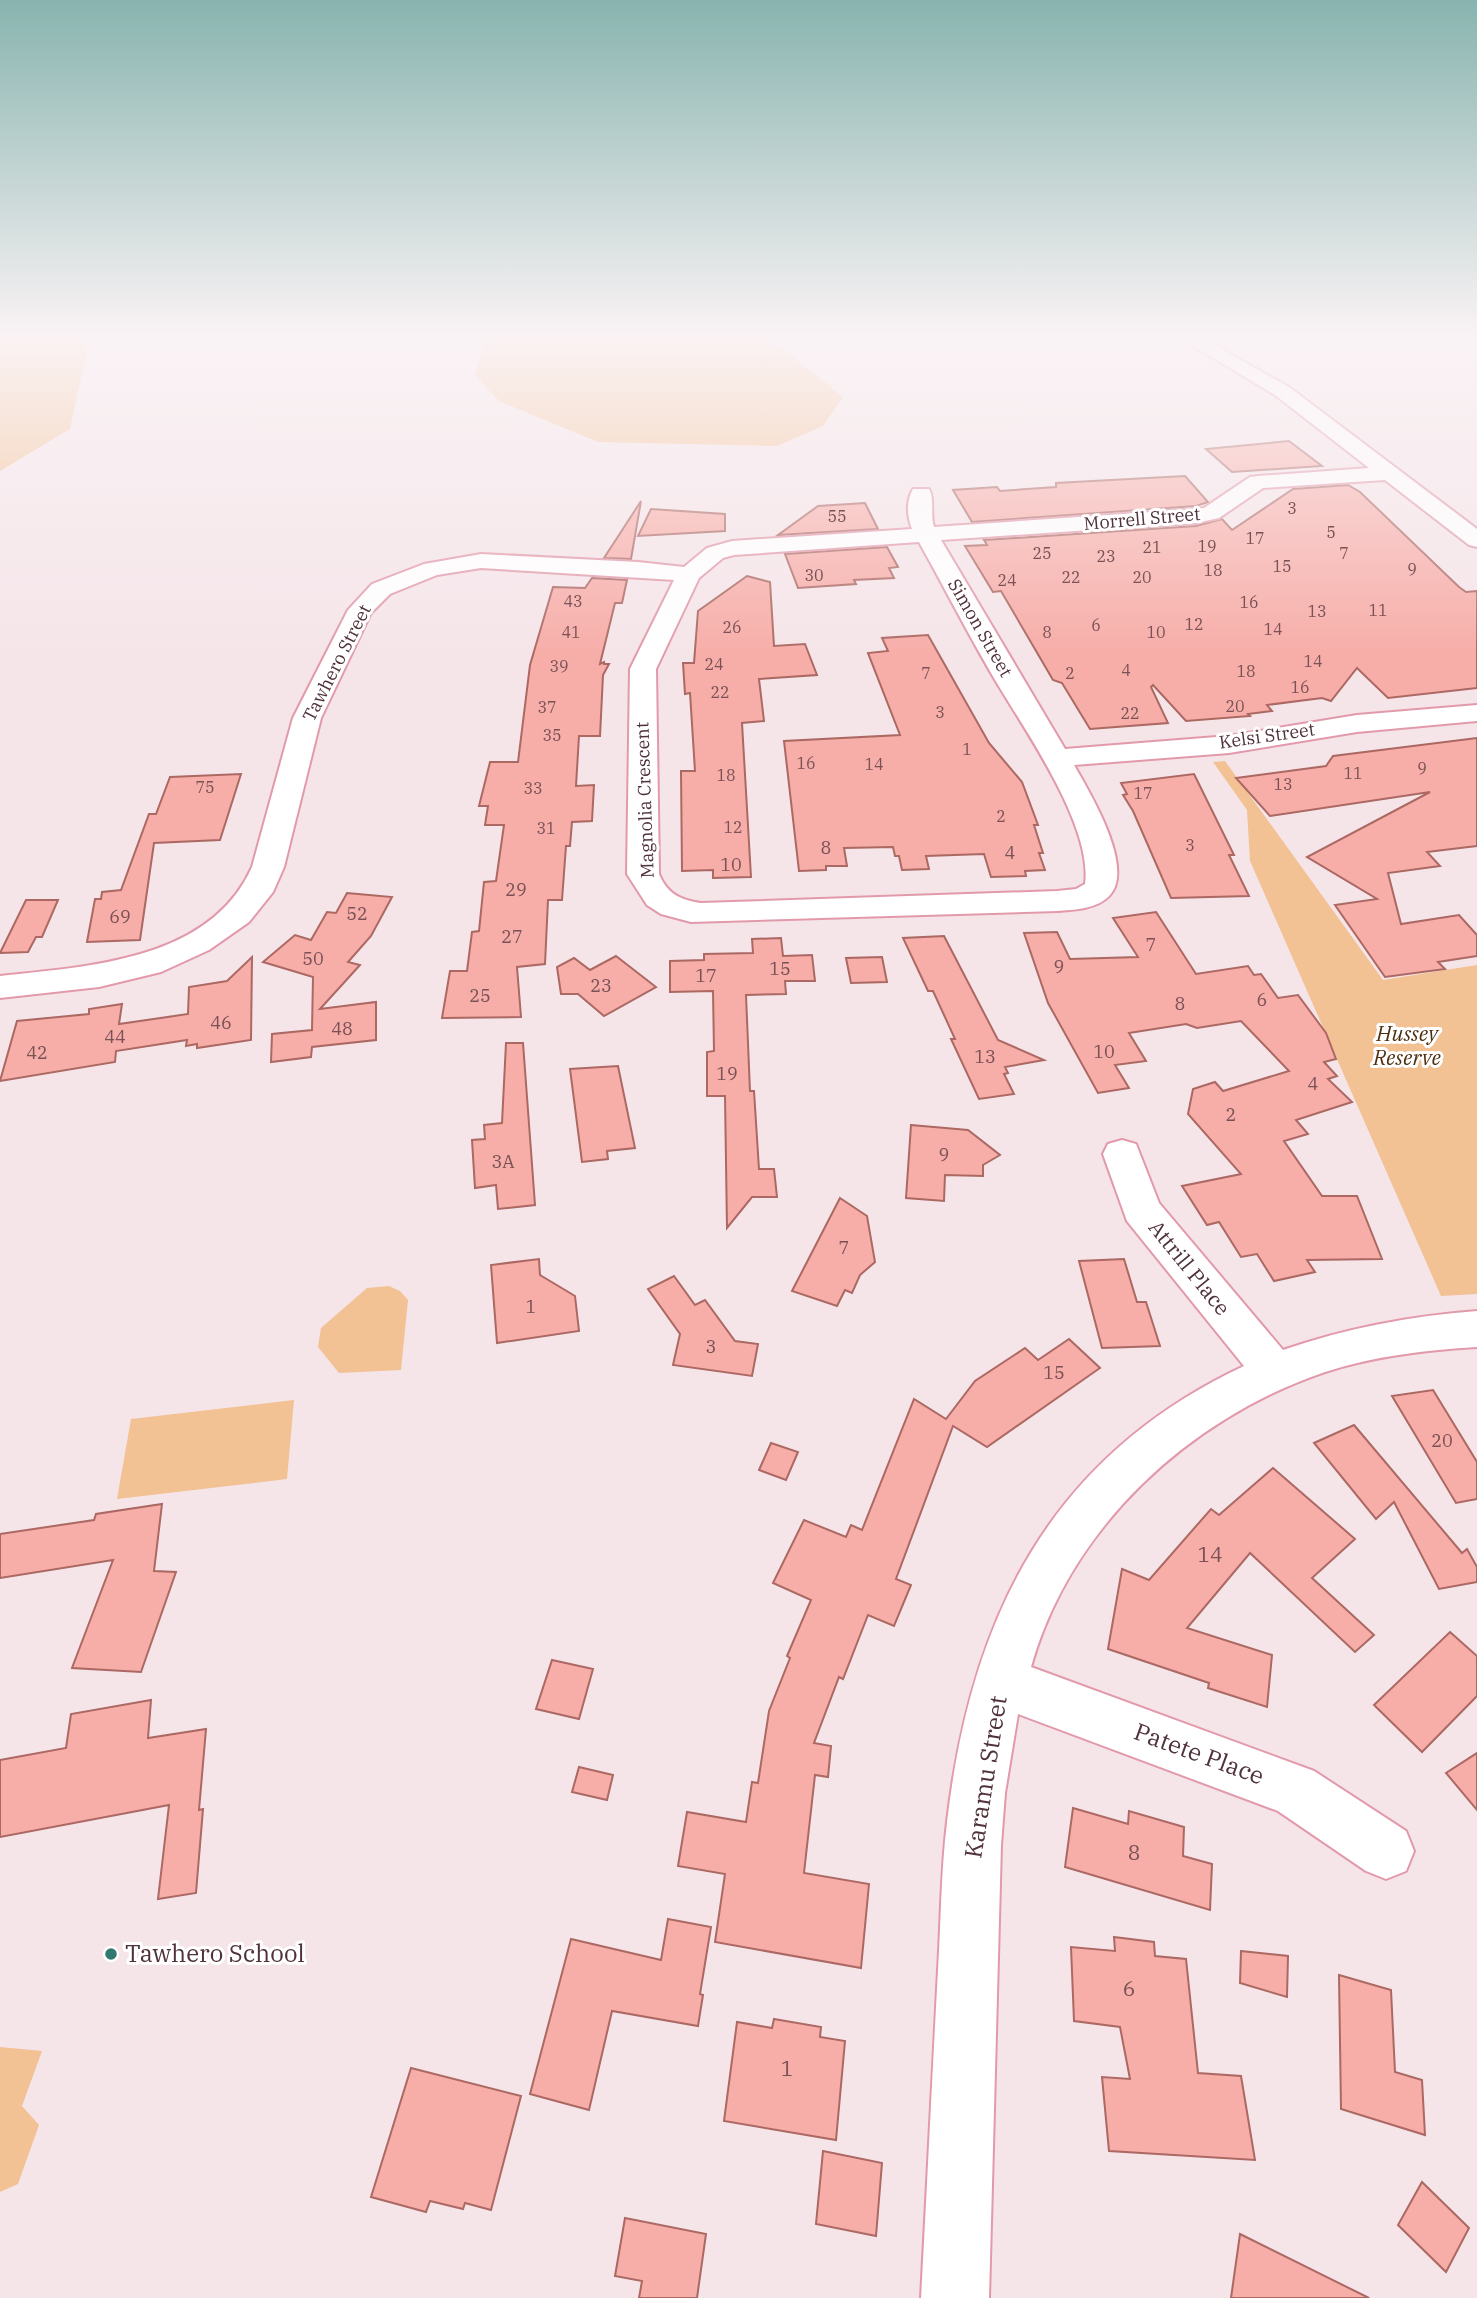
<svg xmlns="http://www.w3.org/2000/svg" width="1477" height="2298" font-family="'IBM Plex Serif',serif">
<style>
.green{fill:#f2c194}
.building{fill:#f7ada8;stroke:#ac6863;stroke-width:2}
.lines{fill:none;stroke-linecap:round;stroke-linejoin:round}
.minor-casing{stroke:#e29aab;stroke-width:4}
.minor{fill:#fff;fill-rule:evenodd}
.poi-dot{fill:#327870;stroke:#fff;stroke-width:2.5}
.labels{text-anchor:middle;stroke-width:6;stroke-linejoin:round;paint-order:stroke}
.far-number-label{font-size:16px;fill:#7a5256}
.far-street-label{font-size:18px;fill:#50333a;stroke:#fff}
.number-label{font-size:18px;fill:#7a5256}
.park-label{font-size:21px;font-style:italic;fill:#4e3011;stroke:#fff}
.street-label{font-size:21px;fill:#50333a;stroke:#fff}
.near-number-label{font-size:21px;fill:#7a5256}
.near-street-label{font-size:24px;fill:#50333a;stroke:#fff}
.near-poi-label{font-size:24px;fill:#50333a;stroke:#fff;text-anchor:start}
</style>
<rect width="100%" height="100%" fill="#f5e5e9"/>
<g class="green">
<polygon points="0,336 82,336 87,348 70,429 0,471"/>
<polygon points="486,336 767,336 843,397 823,426 777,446 598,442 499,401 475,375"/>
<polygon points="1225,761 1383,980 1477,965 1477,1294 1441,1296 1250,861 1247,810 1213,762"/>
<polygon points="389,1286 400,1291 408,1300 401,1370 339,1373 318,1347 321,1328 367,1288"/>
<polygon points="294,1400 287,1479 117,1499 131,1419"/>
<polygon points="0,2047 42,2051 22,2106 39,2125 18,2184 0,2192"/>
</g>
<g class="building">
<polygon points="1289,441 1322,466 1232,472 1206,449"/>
<polygon points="1185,476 1208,502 1196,506 972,522 953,490 997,487 1000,491 1056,487 1056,483"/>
<polygon points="1348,485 1360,492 1459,587 1466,592 1477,591 1477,688 1388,698 1357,668 1331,701 1322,698 1267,705 1272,711 1248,714 1250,716 1186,721 1153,685 1151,687 1168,723 1090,729 1062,683 1053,680 1001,591 993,592 965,546 987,545 984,540 1196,526 1222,519 1232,530 1293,489"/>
<polygon points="641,501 631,559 604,558"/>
<polygon points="865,503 878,529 778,535 818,506"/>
<polygon points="651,509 725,514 725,531 638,536"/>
<polygon points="887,547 898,567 889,568 894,578 854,580 856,584 798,588 785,554"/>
<polygon points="747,576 770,582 774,646 805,644 817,675 759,679 764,721 742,723 751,877 713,878 713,870 682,871 681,771 695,771 690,693 685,694 683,663 694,663 698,611"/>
<polygon points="592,578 627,580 622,603 615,603 600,664 604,662 604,664 609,664 603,675 600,736 579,736 576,786 594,785 592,821 572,822 570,846 566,846 562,900 548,900 545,964 517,967 521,1017 442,1018 450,971 467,971 472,932 479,931 484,882 496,881 504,825 485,825 488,806 479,806 490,762 518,762 530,665 553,587 585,588"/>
<polygon points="928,635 989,743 1022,782 1038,825 1034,825 1043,853 1039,853 1045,870 1025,871 1026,876 991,877 984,854 926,856 929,869 902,870 899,856 895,856 893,847 844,848 847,866 826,866 826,870 799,871 784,741 900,735 868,653 888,651 882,638"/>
<polygon points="1477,738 1477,846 1427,852 1440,866 1388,873 1401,924 1459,915 1477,935 1477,956 1438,962 1445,969 1385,977 1335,905 1377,899 1307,857 1430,792 1270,816 1236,778 1326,766 1333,756"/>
<polygon points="241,774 220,840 154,843 140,940 87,942 95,899 101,899 102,892 121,890 149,814 156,814 170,777"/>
<polygon points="1194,774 1234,855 1229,855 1249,896 1171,898 1133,811 1123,795 1127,794 1121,783"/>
<polygon points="347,893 392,897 371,936 348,962 360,965 320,1009 376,1002 376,1040 312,1047 311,1057 271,1062 272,1034 312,1030 313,977 263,962 295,935 311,940 327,912 336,913"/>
<polygon points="26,900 58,900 42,937 36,937 28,952 0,953"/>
<polygon points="1156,912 1196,974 1248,966 1254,975 1261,974 1278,998 1298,995 1326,1033 1336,1059 1324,1062 1337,1076 1328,1079 1352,1102 1296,1120 1308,1134 1284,1141 1322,1196 1357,1196 1382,1259 1307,1260 1315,1272 1274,1281 1257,1254 1241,1257 1219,1222 1207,1225 1182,1186 1241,1174 1188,1114 1193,1089 1215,1082 1223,1091 1289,1071 1241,1021 1197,1028 1186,1024 1129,1033 1146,1061 1115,1065 1129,1088 1098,1093 1048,1003 1024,933 1057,932 1070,959 1138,957 1113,918"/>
<polygon points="944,936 998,1040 1044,1060 1005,1067 1008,1073 1004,1074 1014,1094 979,1099 951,1039 955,1039 933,991 928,991 903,938"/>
<polygon points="781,938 783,956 812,955 815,981 785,981 786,994 746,995 750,1091 754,1091 759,1169 774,1169 777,1197 752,1197 727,1228 725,1096 707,1096 707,1052 714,1051 713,991 670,992 670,961 704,960 704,954 753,953 752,939"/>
<polygon points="616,956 656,987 604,1016 578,994 561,994 557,967 574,958 590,970"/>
<polygon points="252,957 251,1040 197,1048 197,1044 186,1046 187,1040 116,1051 115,1062 0,1081 17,1021 89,1014 89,1009 122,1004 119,1024 188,1014 189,987 227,981"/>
<polygon points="882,957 887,982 851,983 846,958"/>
<polygon points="506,1043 523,1043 535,1205 498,1209 496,1185 475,1188 472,1140 485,1139 484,1125 502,1123"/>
<polygon points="618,1066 635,1148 607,1151 608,1159 582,1162 570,1069"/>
<polygon points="911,1125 968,1130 1000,1155 983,1165 983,1176 945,1175 944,1201 906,1198"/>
<polygon points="840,1198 867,1216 875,1262 860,1275 852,1293 845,1290 837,1306 792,1291"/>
<polygon points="539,1259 540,1275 575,1296 579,1331 497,1343 491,1265"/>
<polygon points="1124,1259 1137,1302 1146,1302 1160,1346 1102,1348 1079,1261"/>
<polygon points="674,1276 695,1305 705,1300 735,1341 758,1344 752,1376 673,1365 680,1334 648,1289"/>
<polygon points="1069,1339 1100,1368 987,1447 953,1426 896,1579 911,1585 894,1626 868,1615 843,1679 839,1677 814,1743 831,1746 828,1777 815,1775 804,1873 869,1884 861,1968 715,1942 725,1874 678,1866 687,1812 746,1822 752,1782 758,1783 769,1711 790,1658 787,1656 811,1600 773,1583 804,1520 846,1537 851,1525 862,1530 914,1399 946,1419 975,1381 1025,1348 1038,1360"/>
<polygon points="1433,1390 1477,1462 1477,1499 1456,1503 1392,1396"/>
<polygon points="1354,1425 1462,1553 1467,1549 1477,1567 1477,1582 1439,1589 1394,1502 1376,1519 1314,1443"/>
<polygon points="771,1443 798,1452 786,1480 759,1470"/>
<polygon points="1273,1468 1355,1539 1312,1578 1374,1635 1355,1652 1250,1553 1187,1628 1272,1655 1267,1707 1208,1688 1209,1683 1108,1649 1122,1569 1149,1580 1211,1509 1219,1515"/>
<polygon points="162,1504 154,1571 176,1572 141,1672 72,1668 113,1560 0,1578 0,1534 94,1520 96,1514"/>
<polygon points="1450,1632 1477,1656 1477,1696 1422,1752 1374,1705"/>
<polygon points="552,1660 593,1669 579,1719 536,1709"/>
<polygon points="151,1700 148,1738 206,1729 199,1810 203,1809 196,1893 158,1899 169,1805 0,1837 0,1760 66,1748 71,1714"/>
<polygon points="1477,1753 1477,1810 1446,1773"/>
<polygon points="579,1767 613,1775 607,1800 572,1792"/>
<polygon points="1073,1808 1128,1824 1129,1811 1184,1827 1183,1856 1212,1864 1210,1910 1065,1867"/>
<polygon points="668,1919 711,1927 700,1994 703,1995 698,2026 612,2011 589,2110 530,2094 571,1939 661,1960"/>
<polygon points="1114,1937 1154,1942 1155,1956 1186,1959 1198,2073 1241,2076 1255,2160 1109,2151 1102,2077 1130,2079 1120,2027 1074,2021 1071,1947 1115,1951"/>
<polygon points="1241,1951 1288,1956 1287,1997 1240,1983"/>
<polygon points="1339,1975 1391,1990 1395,2072 1422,2080 1425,2135 1341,2109"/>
<polygon points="774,2019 821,2027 820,2037 845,2041 836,2140 724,2121 737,2022 772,2028"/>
<polygon points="411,2068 521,2096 491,2210 465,2203 463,2209 430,2201 426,2212 371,2197"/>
<polygon points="823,2151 882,2163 876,2236 816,2224"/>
<polygon points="1422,2182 1469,2228 1446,2272 1398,2225"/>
<polygon points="625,2218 706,2234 697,2298 639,2298 642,2281 615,2276"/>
<polygon points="1240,2234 1369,2298 1231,2298"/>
</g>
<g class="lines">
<g class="minor-casing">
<g id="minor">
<path d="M1177,336H1198L1289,387L1477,529V547L1469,545L1385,480L1263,488L1219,518L1196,523L941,540L1065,749L1229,736L1357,715L1477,705V721L1357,732L1229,753L1074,765C1090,793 1136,869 1109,896C1097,909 1073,910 1057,911L691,922L661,914L647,905L627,874L630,669L674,580L481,568L437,575L390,594L371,613L321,718L284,867L273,892L249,922L209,950L161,972L99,987L0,998V976C89,966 210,961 252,867L293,718L348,610L372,584L424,564L481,554L638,562L684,567L707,548L732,541L912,529C907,516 906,501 913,489H929C935,498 930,515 934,527L1196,509L1204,508L1250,477L1258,476L1369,468L1275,395ZM919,542C943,585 966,630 991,673C1021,725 1093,824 1085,884L1076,889L1057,891L701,903C681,900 667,894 659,874L656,669L699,578L723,558L734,555Z"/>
<path d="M1122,1140L1136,1144L1159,1203L1283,1350C1347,1328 1410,1316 1477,1311V1347C1426,1350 1374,1356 1325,1372C1189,1418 1070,1528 1031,1667L1314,1771L1406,1831L1414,1851L1406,1871L1386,1879L1366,1871L1278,1811L1018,1714L1005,1793L1001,1845L989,2298H921C927,2189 932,2079 938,1970C941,1921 941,1871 947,1822C971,1617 1050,1457 1244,1366L1127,1221L1103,1154L1108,1144Z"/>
</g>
</g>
<use href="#minor" class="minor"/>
</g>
<linearGradient id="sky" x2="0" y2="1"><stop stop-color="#88b4af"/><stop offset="0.51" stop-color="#faf3f5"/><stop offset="1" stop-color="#faf3f5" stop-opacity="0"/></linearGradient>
<rect width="1477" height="657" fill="url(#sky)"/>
<circle class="poi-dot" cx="111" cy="1954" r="7"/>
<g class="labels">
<g class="far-number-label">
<text x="1292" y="514">3</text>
<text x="837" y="522">55</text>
<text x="1331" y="538">5</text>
<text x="1255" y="544">17</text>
<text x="1207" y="552">19</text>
<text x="1152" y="553">21</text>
<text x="1042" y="559">25</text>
<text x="1344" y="559">7</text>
<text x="1106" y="562">23</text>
<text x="1282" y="572">15</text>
<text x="1412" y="575">9</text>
<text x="1213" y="576">18</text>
<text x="814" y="581">30</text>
<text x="1071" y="583">22</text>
<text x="1142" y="583">20</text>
<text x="1007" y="586">24</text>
<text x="573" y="607">43</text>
<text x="1249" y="608">16</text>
<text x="1378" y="616">11</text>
<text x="1317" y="617">13</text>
<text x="1194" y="630">12</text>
<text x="1096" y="631">6</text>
<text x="732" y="633">26</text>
<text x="1273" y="635">14</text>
<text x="571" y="638">41</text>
<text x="1047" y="638">8</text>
<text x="1156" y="638">10</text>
<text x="1313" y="667">14</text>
<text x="714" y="670">24</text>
<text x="559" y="672">39</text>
<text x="1126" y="676">4</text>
<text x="1246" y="677">18</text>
<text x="926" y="679">7</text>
<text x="1070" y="679">2</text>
<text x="1300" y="693">16</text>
<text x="720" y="698">22</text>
<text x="1235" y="712">20</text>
<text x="547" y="713">37</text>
<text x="940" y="718">3</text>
<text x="1130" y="719">22</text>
<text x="552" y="741">35</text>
<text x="967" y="755">1</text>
<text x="806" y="769">16</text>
<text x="874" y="770">14</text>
<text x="1422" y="774">9</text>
<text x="1353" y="779">11</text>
<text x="726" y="781">18</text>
<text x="1283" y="790">13</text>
<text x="205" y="793">75</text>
<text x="533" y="794">33</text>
<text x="1143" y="799">17</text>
<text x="1001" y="822">2</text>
<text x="733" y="833">12</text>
<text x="546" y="834">31</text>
<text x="1190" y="851">3</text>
</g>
<g class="far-street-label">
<text transform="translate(1142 519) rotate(-5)" y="6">Morrell Street</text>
<text transform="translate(980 628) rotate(60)" y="6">Simon Street</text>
<text transform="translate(337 663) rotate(-63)" y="6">Tawhero Street</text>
<text transform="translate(1267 736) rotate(-8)" y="6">Kelsi Street</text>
<text transform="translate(645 800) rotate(-92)" y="6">Magnolia Crescent</text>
</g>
<g class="number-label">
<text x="826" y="854">8</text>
<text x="1010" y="859">4</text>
<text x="731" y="871">10</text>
<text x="516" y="896">29</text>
<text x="357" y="920">52</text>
<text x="120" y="923">69</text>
<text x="512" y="943">27</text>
<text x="1151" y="951">7</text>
<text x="313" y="965">50</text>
<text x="1059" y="973">9</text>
<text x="780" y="975">15</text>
<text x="706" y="982">17</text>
<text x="601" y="992">23</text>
<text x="480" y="1002">25</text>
<text x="1262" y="1006">6</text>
<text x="1180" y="1010">8</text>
<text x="221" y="1029">46</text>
<text x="342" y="1035">48</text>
<text x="115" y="1043">44</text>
<text x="1104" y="1058">10</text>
<text x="37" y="1059">42</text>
<text x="985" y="1063">13</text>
<text x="727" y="1080">19</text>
<text x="1313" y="1090">4</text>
<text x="1231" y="1121">2</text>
<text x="944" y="1161">9</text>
<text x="503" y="1168">3A</text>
<text x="844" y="1254">7</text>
<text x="531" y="1313">1</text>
<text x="711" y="1353">3</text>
<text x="1054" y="1379">15</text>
<text x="1442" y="1447">20</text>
</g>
<g class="park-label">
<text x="1407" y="1041">Hussey<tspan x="1407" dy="24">Reserve</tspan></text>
</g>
<g class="street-label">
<text transform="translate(1189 1268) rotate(51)" y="7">Attrill Place</text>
</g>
<g class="near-number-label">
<text x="1210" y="1562">14</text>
<text x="1134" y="1860">8</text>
<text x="1129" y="1996">6</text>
<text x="787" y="2076">1</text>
</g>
<g class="near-street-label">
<text transform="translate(1199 1754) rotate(20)" y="8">Patete Place</text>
<text transform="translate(986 1777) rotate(-81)" y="8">Karamu Street</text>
</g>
<g class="near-poi-label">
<text x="125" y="1962">Tawhero School</text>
</g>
</g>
</svg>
